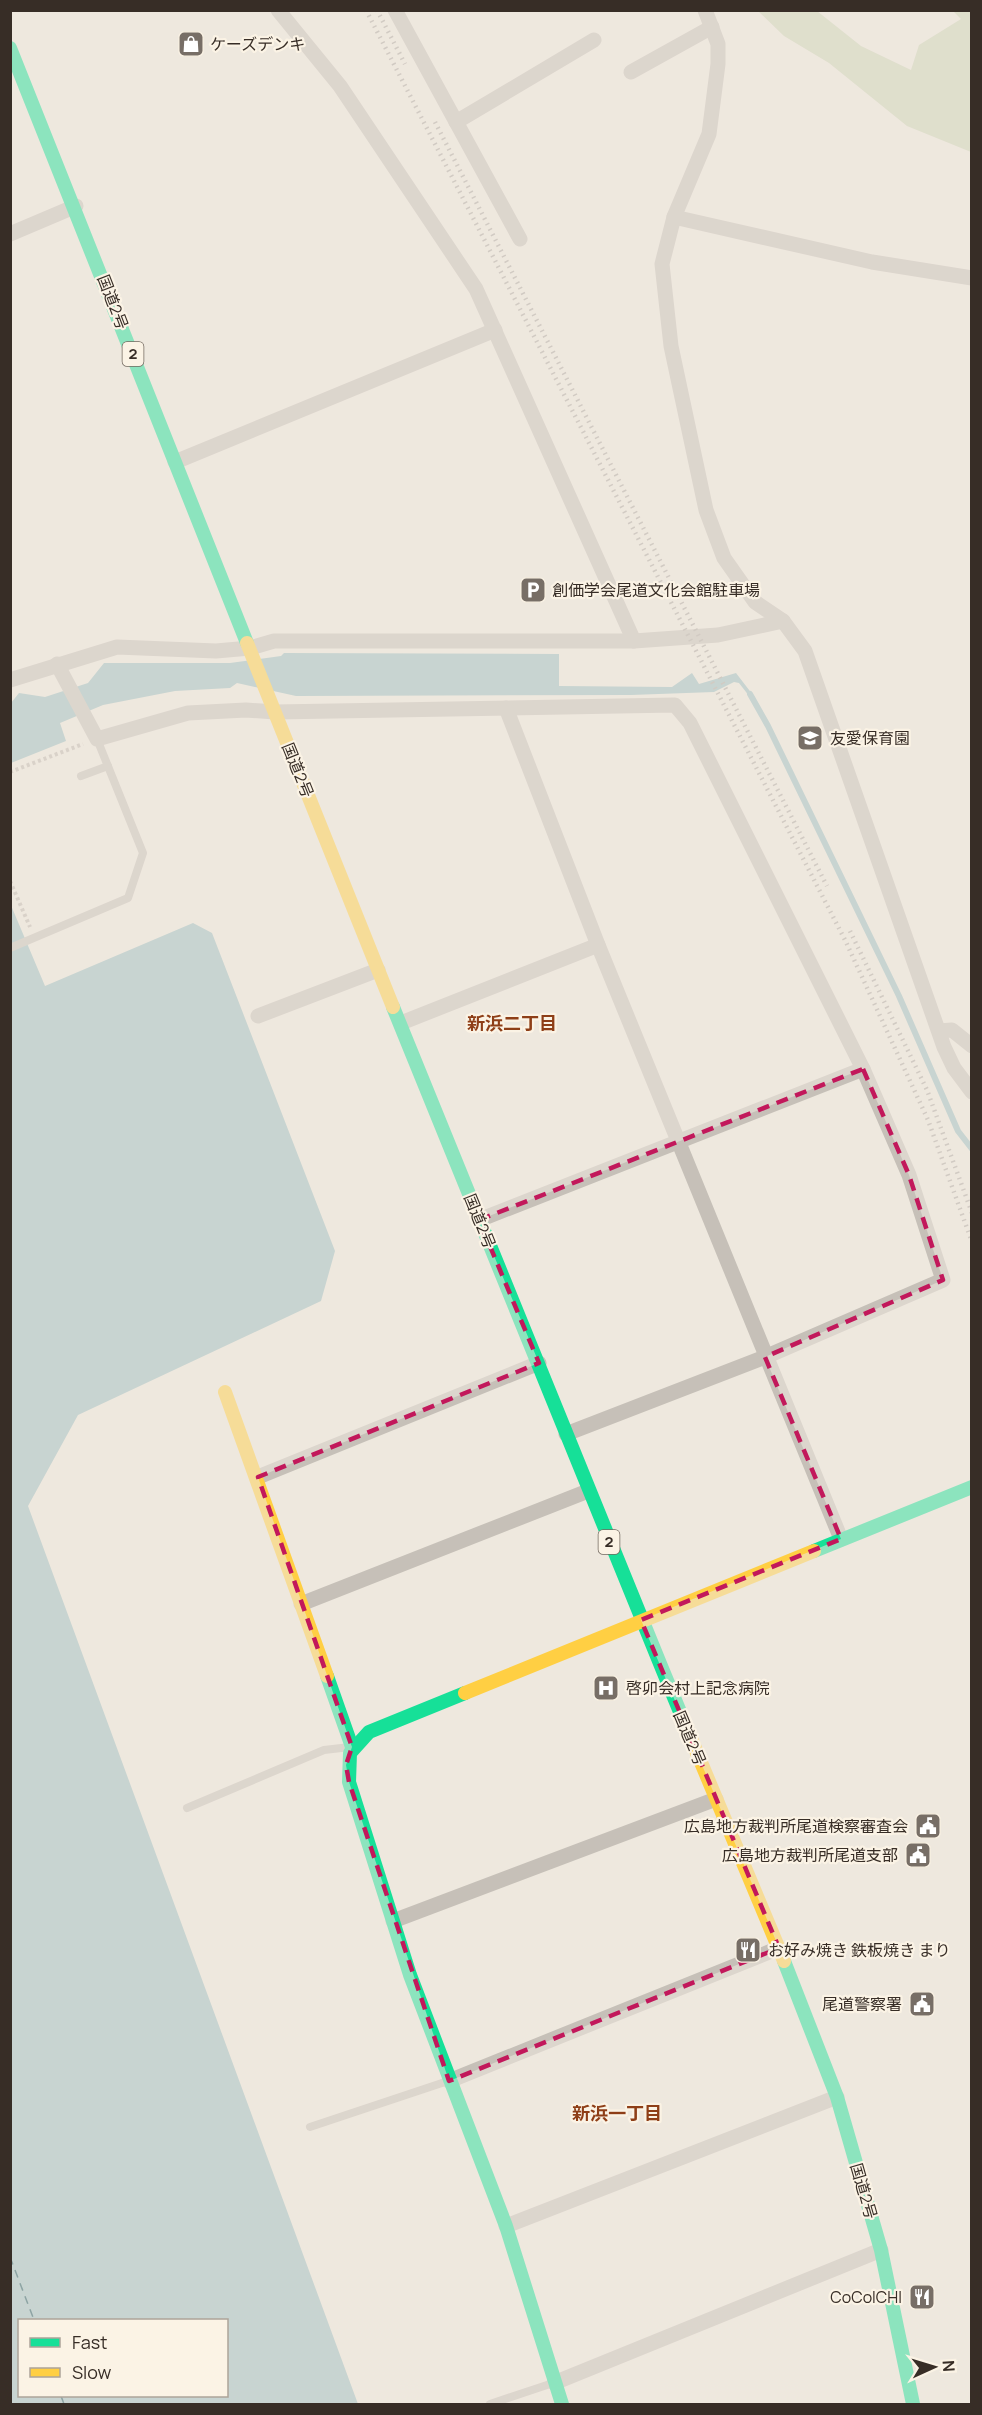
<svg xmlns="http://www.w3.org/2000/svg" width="982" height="2415" font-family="Manrope,'Noto Sans JP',sans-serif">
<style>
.green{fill:#ccd4b7}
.water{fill:#99bdc0;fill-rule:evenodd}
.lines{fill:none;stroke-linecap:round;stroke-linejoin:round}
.stream{stroke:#99bdc0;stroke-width:6}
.ferry{stroke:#18525d;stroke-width:1.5;stroke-dasharray:8 6;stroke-linecap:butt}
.path{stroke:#bfb8b0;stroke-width:4;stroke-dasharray:3 3;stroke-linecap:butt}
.lane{stroke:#c6c0b8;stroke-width:8}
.street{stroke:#c6c0b8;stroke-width:15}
.fast{stroke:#16e098;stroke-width:14}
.slow{stroke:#ffcf43;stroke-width:14}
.rail{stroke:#aea8a2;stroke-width:4.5;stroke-dasharray:1.5 4.5;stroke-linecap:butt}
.marked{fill:none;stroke:#c2185b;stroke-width:4.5;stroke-dasharray:12 8;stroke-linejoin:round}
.labels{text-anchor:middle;stroke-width:4.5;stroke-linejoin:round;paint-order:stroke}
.shield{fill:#fbf3e5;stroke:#72685f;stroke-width:1.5}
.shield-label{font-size:15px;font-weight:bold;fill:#372d26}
.poi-label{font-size:16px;fill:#372d26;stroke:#fbf3e5;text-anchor:start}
.street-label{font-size:16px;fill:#372d26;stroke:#fbf3e5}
.neighbourhood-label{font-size:18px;font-weight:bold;fill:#8e3e17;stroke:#fbf3e5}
</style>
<rect width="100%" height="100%" fill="#eee8de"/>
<polygon class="green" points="758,11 817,11 861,46 911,70 919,45 961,19 953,11 971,11 971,152 907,126 829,63 784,36"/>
<g class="water">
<polygon points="284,653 559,654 559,686 672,687 692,673 699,684 736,673 756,699 753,701 739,683 734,682 714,692 631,695 296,696 237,683 230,688 175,691 103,705 60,723 66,741 11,763 11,703 19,693 45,697 88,683 104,663 230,663 281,656"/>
<path d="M10,903L45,986L193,923L212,933L335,1251L321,1301L78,1415L28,1506L358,2404H11ZM20,2320H226V2396H20Z"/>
</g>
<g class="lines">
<polyline class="stream" points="750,694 768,726 899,996 958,1131 972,1149"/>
<g class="ferry">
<polyline points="10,2257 34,2320"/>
<polyline points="61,2396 64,2404"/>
</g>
<g class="path">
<polyline points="10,772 83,744"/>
<polyline points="10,881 30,927"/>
</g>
<g class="lane">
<polyline points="81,776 108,766"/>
<polyline points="10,948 128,898 143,853 97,739"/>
<polyline points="187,1808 324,1750 350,1747"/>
<polyline points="310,2127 448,2081"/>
<polyline points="490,2404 553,2383"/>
</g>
<g class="street">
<polyline points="278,10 340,86 476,289 634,641"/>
<polyline points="395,10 520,239"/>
<polyline points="705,10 718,44 718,64 709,134 674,217 662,264 671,346 706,510 724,558 755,602 783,621 805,651 944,1047 954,1068 972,1092"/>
<polyline points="631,72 712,27"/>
<polyline points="456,122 594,40"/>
<polyline points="674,217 872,262 972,278"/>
<polyline points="10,234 76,206"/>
<polyline points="175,462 495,330"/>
<polyline points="57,664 97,739 188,713 246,710 275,712 675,705 690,723 863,1069 909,1175 943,1280 765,1357 566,1434"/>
<polyline points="10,680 117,647 216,651 250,648 274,641 634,641 718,635 783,621"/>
<polyline points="506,708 598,945 841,1539"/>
<polyline points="258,1016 378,970"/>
<polyline points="401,1023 598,945"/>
<polyline points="939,1031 952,1030 972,1046"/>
<polyline points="479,1220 863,1069"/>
<polyline points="258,1477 539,1363"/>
<polyline points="301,1604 588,1491"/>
<polyline points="393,1921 716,1799"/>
<polyline points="449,2081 779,1948"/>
<polyline points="506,2226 837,2097"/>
<polyline points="554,2383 881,2250"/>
</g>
<g class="fast">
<polyline points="10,48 247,643"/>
<path d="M393,1007C493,1250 589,1494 690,1736"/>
<polyline points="814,1551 972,1487"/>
<polyline points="327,1676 352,1747"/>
<polyline points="465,1693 369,1732 350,1753 349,1782 410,1975 506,2226 562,2404"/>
<polyline points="784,1961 837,2097 881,2250 913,2404"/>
</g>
<g class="slow">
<polyline points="247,643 393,1007"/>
<polyline points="225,1392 327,1676"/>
<polyline points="465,1693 814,1551"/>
<polyline points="690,1736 784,1961"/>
</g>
<g class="rail">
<polyline points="366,10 845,940 928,1120 972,1242"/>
<polyline points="377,10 405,64"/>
<polyline points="435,122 827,886"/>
<polyline points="850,931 927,1090 972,1213"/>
</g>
</g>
<path d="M0 0H982V2415H0ZM863,1069L909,1175L943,1280L765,1357L841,1539L641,1620L779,1948L449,2081L349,1782L346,1765L352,1747L258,1477L539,1363L479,1220Z" fill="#eee8de" fill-opacity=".55" fill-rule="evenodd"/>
<path class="marked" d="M863,1069L909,1175L943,1280L765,1357L841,1539L641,1620L779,1948L449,2081L349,1782L346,1765L352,1747L258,1477L539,1363L479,1220Z"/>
<defs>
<g id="shop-square" transform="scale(1.35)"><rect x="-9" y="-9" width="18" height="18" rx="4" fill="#776e66" stroke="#fbf3e5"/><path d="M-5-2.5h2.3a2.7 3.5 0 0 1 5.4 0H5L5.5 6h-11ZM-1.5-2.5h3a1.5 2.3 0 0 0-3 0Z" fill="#fff"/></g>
<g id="parking-square" transform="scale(1.35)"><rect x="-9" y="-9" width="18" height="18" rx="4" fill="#776e66" stroke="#fbf3e5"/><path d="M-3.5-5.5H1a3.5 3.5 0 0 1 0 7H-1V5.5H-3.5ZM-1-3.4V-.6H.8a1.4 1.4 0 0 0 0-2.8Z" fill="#fff"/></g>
<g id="school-square" transform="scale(1.35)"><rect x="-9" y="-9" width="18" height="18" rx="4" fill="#776e66" stroke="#fbf3e5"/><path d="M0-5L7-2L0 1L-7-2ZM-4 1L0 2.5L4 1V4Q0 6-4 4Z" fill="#fff"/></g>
<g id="hospital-square" transform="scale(1.35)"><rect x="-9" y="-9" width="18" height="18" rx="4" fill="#776e66" stroke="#fbf3e5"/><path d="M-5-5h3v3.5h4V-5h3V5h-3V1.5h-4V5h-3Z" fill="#fff"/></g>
<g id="civic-square" transform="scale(1.35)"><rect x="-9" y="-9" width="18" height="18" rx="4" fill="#776e66" stroke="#fbf3e5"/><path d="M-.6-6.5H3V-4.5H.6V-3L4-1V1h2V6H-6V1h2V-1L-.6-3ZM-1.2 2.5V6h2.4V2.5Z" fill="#fff"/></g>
<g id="restaurant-square" transform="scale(1.35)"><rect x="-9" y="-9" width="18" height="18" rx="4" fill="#776e66" stroke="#fbf3e5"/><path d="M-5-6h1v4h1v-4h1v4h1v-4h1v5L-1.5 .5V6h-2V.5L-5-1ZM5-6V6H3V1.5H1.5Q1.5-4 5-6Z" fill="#fff"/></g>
</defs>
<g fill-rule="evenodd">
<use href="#shop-square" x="191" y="44"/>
<use href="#parking-square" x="533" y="590"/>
<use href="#school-square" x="810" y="738"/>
<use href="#hospital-square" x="606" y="1688"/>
<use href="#civic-square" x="928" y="1826"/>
<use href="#civic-square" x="918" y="1855"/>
<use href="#restaurant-square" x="748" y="1950"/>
<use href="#civic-square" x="922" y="2004"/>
<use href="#restaurant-square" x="922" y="2297"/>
</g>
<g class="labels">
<g class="shield">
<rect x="122.5" y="342" width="21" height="24" rx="4.5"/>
<rect x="598.5" y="1530" width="21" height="24" rx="4.5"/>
</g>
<g class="shield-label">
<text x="133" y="359">2</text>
<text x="609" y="1547">2</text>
</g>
<g class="poi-label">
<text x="210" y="50">ケーズデンキ</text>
<text x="552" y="596">創価学会尾道文化会館駐車場</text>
<text x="830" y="744">友愛保育園</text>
<text x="626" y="1694">啓卯会村上記念病院</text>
<text x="908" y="1832" text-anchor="end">広島地方裁判所尾道検察審査会</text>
<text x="898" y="1861" text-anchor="end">広島地方裁判所尾道支部</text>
<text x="768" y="1956">お好み焼き 鉄板焼き まり</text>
<text x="902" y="2010" text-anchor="end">尾道警察署</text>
<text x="902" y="2303" text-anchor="end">CoCoICHI</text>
</g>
<g class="street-label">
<text transform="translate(113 302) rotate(69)" y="6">国道2号</text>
<text transform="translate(298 770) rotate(68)" y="6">国道2号</text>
<text transform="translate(480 1221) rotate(68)" y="6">国道2号</text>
<text transform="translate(690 1738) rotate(67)" y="6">国道2号</text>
<text transform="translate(864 2191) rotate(74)" y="6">国道2号</text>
</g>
<g class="neighbourhood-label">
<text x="512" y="1030">新浜二丁目</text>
<text x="617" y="2120">新浜一丁目</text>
</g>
</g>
<rect width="982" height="2415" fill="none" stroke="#372d26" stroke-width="24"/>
<rect x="18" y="2319" width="210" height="78" fill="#fbf3e5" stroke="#ada499" stroke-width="1.5"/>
<rect x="30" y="2338" width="30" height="9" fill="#16e098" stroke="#ada499" stroke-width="1.5"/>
<text x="72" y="2349" font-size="18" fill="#372d26">Fast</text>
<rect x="30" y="2368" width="30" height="9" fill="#ffcf43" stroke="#ada499" stroke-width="1.5"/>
<text x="72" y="2379" font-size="18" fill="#372d26">Slow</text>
<g transform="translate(934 2367) rotate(86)" stroke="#fbf3e5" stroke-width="4.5" paint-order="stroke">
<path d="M0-4.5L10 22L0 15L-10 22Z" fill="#372d26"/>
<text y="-9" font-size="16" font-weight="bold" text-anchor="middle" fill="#372d26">N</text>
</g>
</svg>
